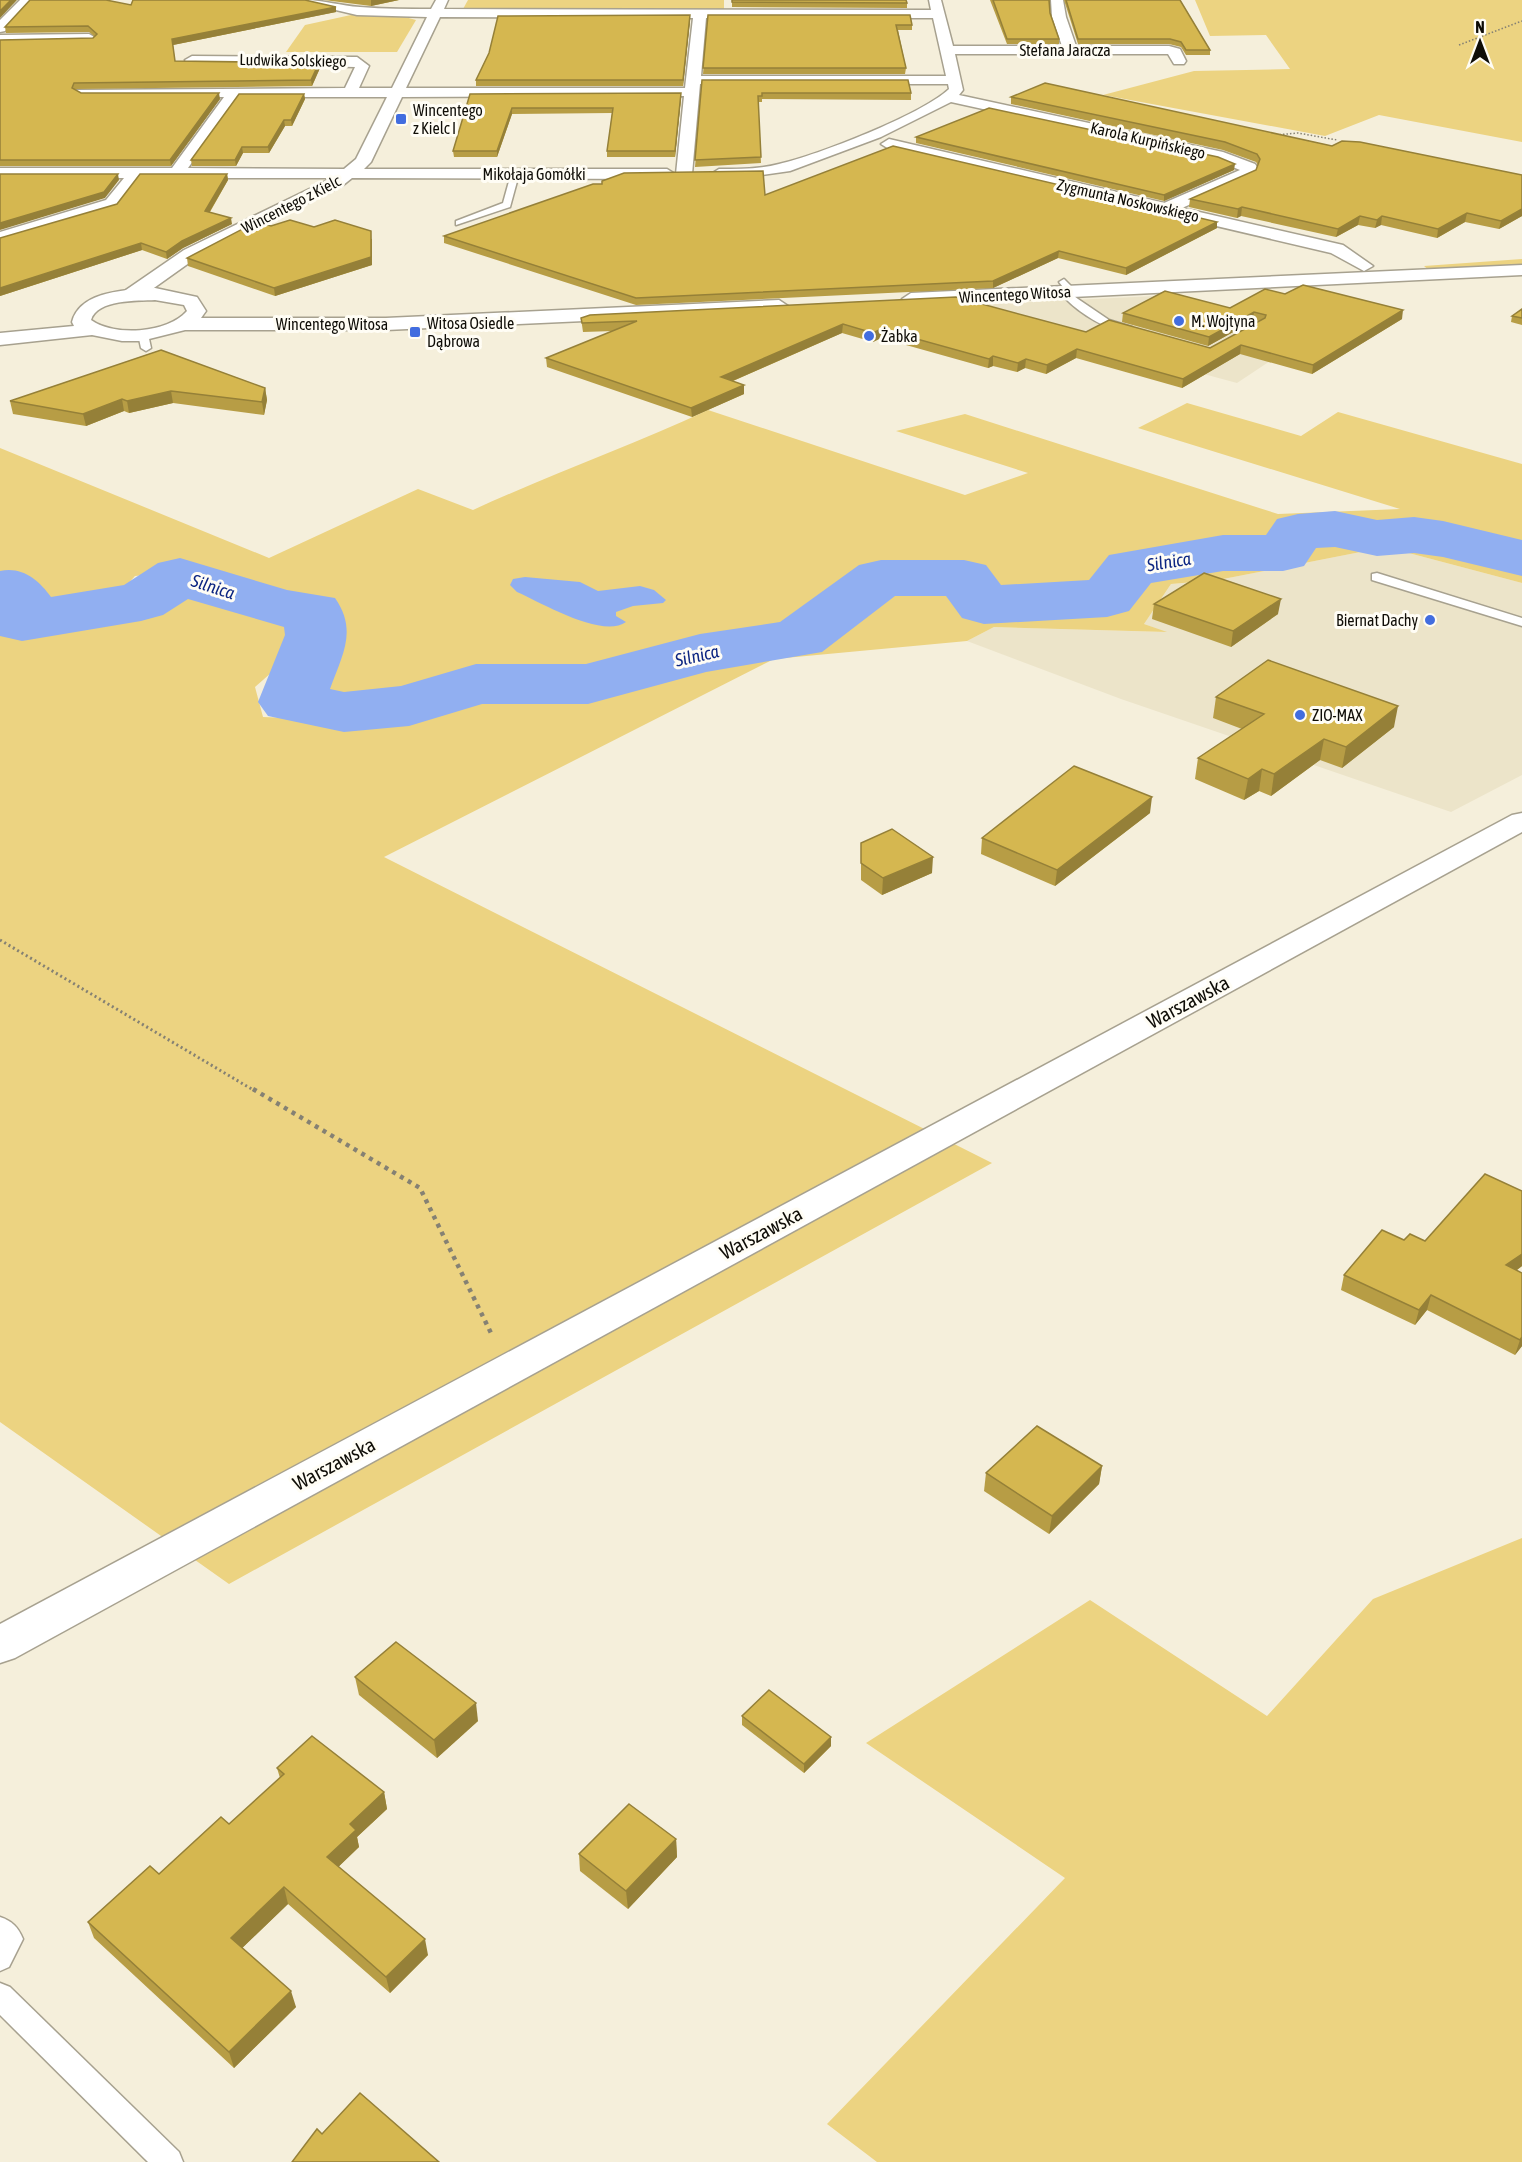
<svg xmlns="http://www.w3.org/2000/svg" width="1522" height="2162" font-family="'Asap Condensed',sans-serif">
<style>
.built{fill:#ece4c9}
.green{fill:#ecd381}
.water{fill:#91aff1}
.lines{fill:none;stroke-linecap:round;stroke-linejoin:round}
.river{fill:#91aff1;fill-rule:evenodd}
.service-casing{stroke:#a7a18f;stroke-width:3}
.minor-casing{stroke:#a7a18f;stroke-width:3}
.secondary-casing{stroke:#a7a18f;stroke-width:3}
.path-far2{stroke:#858173;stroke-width:1.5;stroke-dasharray:1.5 2;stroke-linecap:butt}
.path-far1{stroke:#858173;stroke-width:3;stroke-dasharray:2 3;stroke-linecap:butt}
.path{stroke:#858173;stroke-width:4.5;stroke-dasharray:4 5;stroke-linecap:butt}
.service{fill:#fff;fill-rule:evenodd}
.minor{fill:#fff;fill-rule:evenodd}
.secondary{fill:#fff;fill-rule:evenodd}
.wall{fill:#b79d45}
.shaded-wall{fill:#958038}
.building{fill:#d5b750;stroke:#958038;stroke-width:1.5}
.poi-dot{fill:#426ddf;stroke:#fffdf5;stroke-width:2}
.labels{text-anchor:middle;stroke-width:6;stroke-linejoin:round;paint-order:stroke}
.far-street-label{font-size:16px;fill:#0f0d07;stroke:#fffdf5}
.far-poi-label{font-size:16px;fill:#0f0d07;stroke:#fffdf5;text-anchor:start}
.far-water-label{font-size:18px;font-style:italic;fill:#0d2682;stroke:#fffdf5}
.street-label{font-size:20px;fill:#0f0d07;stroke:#fffdf5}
</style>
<rect width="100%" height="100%" fill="#f5efdb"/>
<g class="built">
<polygon points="1176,295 1314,332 1237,383 952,306"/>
<polygon points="1386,547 1522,583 1522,775 1451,812 1121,699 967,641 994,627 1165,632 1144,624 1171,584 1218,580"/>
</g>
<g class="green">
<polygon points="468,0 724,0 724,9 463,9"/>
<polygon points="1195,0 1522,0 1522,142 1379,115 1325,136 1103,95 1194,71 1290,69 1266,35 1210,36"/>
<polygon points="351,15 405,17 416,20 397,52 286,52 305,25"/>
<polygon points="1522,259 1522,266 1430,271 1424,266"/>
<path d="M1187,403L1301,436L1338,412L1522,464V583L1386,547L1218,580L1171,584L1144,624L1167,632L994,627L967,641L774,659L384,857L992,1163L229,1584L0,1422V621L16,627L84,613L145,606L153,587L187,581L242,603L297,618L296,651L255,687L263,717L368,721L426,709L465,691H586C550,675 490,670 451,677C434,680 419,698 401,700C366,705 331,701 296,699L292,690L327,649L321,610L230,581L176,572L135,576L112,601L72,604L26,613L34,592L14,581L0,582V448L269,558L418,489L473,510C551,474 631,446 708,410L965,495L1028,473L896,431L965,414L1278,514L1400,509L1138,428Z"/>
<polygon points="1522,1538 1522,2162 877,2162 827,2124 1065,1878 866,1743 1090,1600 1267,1716 1373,1599"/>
</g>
<path class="water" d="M525,577L580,582L598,591L640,586L654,590L666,600L663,603L633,606L616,612V616L626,622C602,639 542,603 517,592L510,585L513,579Z"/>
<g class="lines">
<path class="river" d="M1335,511L1377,520L1414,517L1443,521L1522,540V576L1443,557L1414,553L1377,556L1335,547L1316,548L1304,566L1283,571H1223L1151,583L1129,611L1107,617L984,624L962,618L946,596H895L822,652L706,672L588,704H482L409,726L344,732L268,716L258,702L285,635L284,627L188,599L163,615L141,621L22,641L0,636V571C22,566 39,580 51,597L124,585L158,563L180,558L287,590L335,598C358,631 342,655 330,689L344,692L401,686L476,664H586L700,634L780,622L859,565L881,560H964L986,565L1001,585L1089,580L1109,555L1223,535H1266L1277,519L1298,514Z"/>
<g class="service-casing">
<g id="service">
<polygon points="515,171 519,174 510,207 456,225 456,221 503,203 511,174"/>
<path d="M1064,279L1076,291L1074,296L1078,299L1109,320L1132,327V331C1110,334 1078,312 1064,297L1066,291L1059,282Z"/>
<polygon points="143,331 148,334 151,348 146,351 141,348 138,334"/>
<polygon points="1377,573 1522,618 1522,626 1372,580 1372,574"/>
<path d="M0,1917C12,1921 18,1927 23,1939L9,1967L0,1971Z"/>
<polygon points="0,1983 10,1987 179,2152 183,2162 148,2162 0,2015"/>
</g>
</g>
<g class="minor-casing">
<g id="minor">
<polygon points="20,0 33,0 5,31 0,32 0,20"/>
<path d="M305,0C324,0 341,6 360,7C384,9 407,9 431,9L436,0H448L444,9L931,10L929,0H941L953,46H1062L1052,17L1051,0H1063L1066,17L1076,46H1169L1180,49L1186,61L1184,64H1174L1168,54H955L963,90L959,95L1223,152L1255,164L1257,167L1254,176L1182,208L1343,245L1373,266L1364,271L1331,253L889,149L881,144L889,139L1164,203L1240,170L1218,161L951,102L881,137L790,171L735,179H719L711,174L719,169C739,169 760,169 779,164C818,155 921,115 949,89L948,84H700L692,174L684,179L676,174L684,96L402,97L371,162L364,169H667L675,174L667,179L352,178L342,186L196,258L137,300H123L121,296L123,292L184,250L332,178H140L118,208L0,243V232L106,200L124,178H0V168H172L224,97H82L77,96L75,93L77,90L345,88L355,67L187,63L185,60L192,56L357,57L369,66L359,88H392L427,17L357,15L306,3ZM440,17L693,18L685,88H406ZM706,18H933L946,76H701ZM239,97H387L356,159L344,169L188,168Z"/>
<polygon points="89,34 96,38 94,41 0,43 0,35"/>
</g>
</g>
<g class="secondary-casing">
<g id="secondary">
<polygon points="1522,265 1522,275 911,305 902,299 911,293"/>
<path d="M155,288L197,297L206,311L201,318H386L779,300L788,306L779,312L386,330H185L141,341H122L92,335L0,345V333L74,326L72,322C80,290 128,290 155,288ZM155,300L184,305L187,311C168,333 115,337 91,320C97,299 138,301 155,300Z"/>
<polygon points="1522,813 1522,832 15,1658 0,1663 0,1624 1512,815"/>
</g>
</g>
<g class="path-far2">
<polyline points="1459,45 1522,21"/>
<polyline points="1276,135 1298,133 1337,140"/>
</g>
<polyline class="path-far1" points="0,940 255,1091"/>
<polyline class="path" points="253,1089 420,1188 491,1333"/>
<use href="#service" class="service"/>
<use href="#minor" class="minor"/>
<use href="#secondary" class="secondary"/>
</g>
<g class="wall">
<polygon points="324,0 399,0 371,6"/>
<polygon points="732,0 907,3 907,8 732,7"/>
<polygon points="990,0 1050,0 1050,13 1059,39 1059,44 1007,44"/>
<polygon points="1064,0 1180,0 1210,50 1210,55 1186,55 1181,47 1169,44 1078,44"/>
<polygon points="131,5 336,7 336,12 173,45 175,61 320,68 312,86 75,89 75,90 81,93 220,99 171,166 0,166 0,40 93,38 94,36 89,32 6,33 5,27"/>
<polygon points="708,15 912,25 912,30 898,30 906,68 905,74 703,74"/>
<polygon points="690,20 683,86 476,86 476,80 489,53"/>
<polygon points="702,80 911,93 911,100 762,99 762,102 758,102 761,163 695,167"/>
<polygon points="304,94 305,99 292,126 285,126 269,153 243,153 236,166 192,166 191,160"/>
<polygon points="470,94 681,98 675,157 607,157 607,151 612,113 512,114 497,157 454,157 453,151"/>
<polygon points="1011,97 1522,175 1522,216 1499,229 1465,222 1437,238 1381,225 1375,228 1358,225 1336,237 1241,216 1237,218 1189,207 1190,199 1256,170 1258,165 1256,162 1223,150 1011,104"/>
<polygon points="916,137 1234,170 1164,201 916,143"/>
<polygon points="227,174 228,180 210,212 232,224 183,248 167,259 142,250 0,296 0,238"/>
<polygon points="765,195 1217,228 1126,275 1058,258 993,288 636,305 444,243 444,236"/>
<polygon points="314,227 372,239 372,265 275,296 188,266 187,258"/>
<polygon points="1285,294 1402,319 1312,374 1240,354 1182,388 1076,358 1046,374 1025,368 1017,372 993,366 988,368 881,338 873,342 842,333 733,381 744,385 744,394 692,417 547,367 546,358 614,331 583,332 581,318 590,315 1086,332 1210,348 1258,322 1253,321 1208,346 1122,322 1123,313 1230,308"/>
<polygon points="1522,309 1522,325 1511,322 1512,316"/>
<polygon points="161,350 265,388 267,400 264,415 173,403 129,413 124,411 86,426 13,414 10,401"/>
<polygon points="1154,604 1278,614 1231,647 1152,619"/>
<polygon points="1216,697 1394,727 1342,768 1320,760 1271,796 1259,791 1244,800 1195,779 1198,758 1242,729 1213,718"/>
<polygon points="1150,813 1055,886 981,854 982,838"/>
<polygon points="861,843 932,873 882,895 861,880"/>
<polygon points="1522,1191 1522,1266 1517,1270 1522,1346 1515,1355 1427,1310 1415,1325 1341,1290 1344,1275 1404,1240 1425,1241"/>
<polygon points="1102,1466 1099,1484 1049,1534 984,1491 986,1473"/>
<polygon points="355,1677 478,1721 437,1758 359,1695"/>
<polygon points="742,1716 831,1737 831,1746 804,1773 742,1725"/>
<polygon points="277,1768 384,1792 387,1809 357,1837 359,1847 338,1867 428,1955 390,1993 288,1904 242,1948 296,2007 234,2068 94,1938 88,1922 159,1874 229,1824 280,1778"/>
<polygon points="676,1839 677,1857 628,1909 580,1871 579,1854"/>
</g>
<g class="shaded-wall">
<polygon points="11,0 17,0 0,18 0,11"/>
<polygon points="371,0 399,0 371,6"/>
<polygon points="336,7 336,12 173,45 172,39"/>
<polygon points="690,15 690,20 683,86 683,80"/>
<polygon points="319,63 320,68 312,86 311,80"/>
<polygon points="219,93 220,99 171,166 170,160"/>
<polygon points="681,93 681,98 675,157 675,151"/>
<polygon points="304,94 305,99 292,126 291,120"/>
<polygon points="512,108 512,114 497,157 497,151"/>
<polygon points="284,120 285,126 269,153 268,147"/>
<polygon points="242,147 243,153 236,166 235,160"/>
<polygon points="1235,164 1234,170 1164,201 1164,195"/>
<polygon points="118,174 119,180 105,198 0,230 0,223"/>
<polygon points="227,174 228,180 206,218 205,211"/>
<polygon points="1242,207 1241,216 1237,218 1238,209"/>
<polygon points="1522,209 1522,216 1499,229 1501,221"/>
<polygon points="1467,213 1465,222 1437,238 1438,229"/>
<polygon points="1360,216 1358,225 1336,237 1338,229"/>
<polygon points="1382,216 1381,225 1375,228 1377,220"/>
<polygon points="231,218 232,224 183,248 167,259 166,252 182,241"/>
<polygon points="1217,222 1217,228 1126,275 1126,268"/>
<polygon points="371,231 372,265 275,296 274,288"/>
<polygon points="141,243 142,250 0,296 0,288"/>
<polygon points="1059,251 1058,258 993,288 993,281"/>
<polygon points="1403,310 1402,319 1312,374 1313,365"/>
<polygon points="1254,312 1253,321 1208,346 1209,337"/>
<polygon points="843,324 842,333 721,386 721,377"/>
<polygon points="881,329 881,338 873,342 873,333"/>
<polygon points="1241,345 1240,354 1182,388 1183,379"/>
<polygon points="1077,349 1076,358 1046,374 1047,365"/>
<polygon points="993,356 993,366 988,368 989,359"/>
<polygon points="1026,359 1025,368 1017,372 1018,363"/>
<polygon points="744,385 744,394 692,417 691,408"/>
<polygon points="265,388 267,400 264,415 262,402"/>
<polygon points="171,391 173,403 129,413 127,401"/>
<polygon points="122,399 124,411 86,426 83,414"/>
<polygon points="1281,599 1278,614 1231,647 1233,631"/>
<polygon points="1398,706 1394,727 1342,768 1346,747"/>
<polygon points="1324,739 1320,760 1271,796 1274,774"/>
<polygon points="1262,769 1259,791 1244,800 1248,779"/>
<polygon points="1152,797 1150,813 1055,886 1057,870"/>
<polygon points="933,857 932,873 882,895 883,878"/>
<polygon points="1522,1254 1522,1266 1502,1281 1506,1265"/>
<polygon points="1431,1295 1427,1310 1415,1325 1419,1310"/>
<polygon points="1522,1337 1522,1346 1515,1355 1520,1340"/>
<polygon points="1102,1466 1099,1484 1049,1534 1052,1516"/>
<polygon points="476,1703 478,1721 437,1758 434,1740"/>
<polygon points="831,1737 831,1746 804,1773 804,1764"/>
<polygon points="384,1792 387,1809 357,1837 359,1847 331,1874 327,1857 350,1824"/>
<polygon points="676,1839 677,1857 628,1909 626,1891"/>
<polygon points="284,1887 288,1904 236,1954 231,1938"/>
<polygon points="425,1939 428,1955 390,1993 386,1977"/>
<polygon points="291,1991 296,2007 234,2068 229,2052"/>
</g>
<g class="building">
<polygon points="0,0 11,0 0,11"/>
<polygon points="30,0 106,0 131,5 133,0 305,0 336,7 172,39 175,61 319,63 311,80 74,83 72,88 81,93 219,93 170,160 0,160 0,40 93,38 97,34 88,26 5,27"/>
<polygon points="732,0 906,0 907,3 732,2"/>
<polygon points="993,0 1049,0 1050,13 1059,39 1007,39"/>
<polygon points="1066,0 1180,0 1210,50 1186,50 1181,42 1170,39 1078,39"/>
<polygon points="690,15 683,80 476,80 489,53 498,16"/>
<polygon points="708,15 910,15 912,25 896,25 906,68 703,68"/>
<polygon points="702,80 908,80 911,93 762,93 762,96 758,96 761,157 695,160"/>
<polygon points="1045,83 1332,146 1342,141 1360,142 1522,175 1522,209 1501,221 1467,213 1438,229 1382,216 1377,220 1360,216 1338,229 1242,207 1238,209 1190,199 1256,170 1260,159 1257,154 1225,142 1011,97"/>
<polygon points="681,93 675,151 607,151 613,108 512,108 497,151 453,151 470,94"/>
<polygon points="239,94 304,94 291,120 284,120 268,147 242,147 235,160 191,160"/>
<polygon points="989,108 1218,157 1235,164 1164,195 916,137"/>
<polygon points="893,146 1217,222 1126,268 1059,251 993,281 636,298 444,236 593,184 602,184 602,181 624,173 763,171 765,195"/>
<polygon points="0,174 118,174 104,192 0,223"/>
<polygon points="140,174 227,174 205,211 231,218 182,241 166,252 141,243 0,288 0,238 117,204"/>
<polygon points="290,220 314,227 335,220 371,231 371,257 274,288 187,258 256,222 271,226"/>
<polygon points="1303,285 1403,310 1313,365 1241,345 1183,379 1077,349 1047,365 1026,359 1018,363 993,356 989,359 881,329 873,333 843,324 721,377 744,385 691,408 546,358 637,321 582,323 581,318 590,315 956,297 1086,332 1109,320 1210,348 1265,318 1266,315 1254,312 1209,337 1123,313 1165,291 1230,308 1265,289 1285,294"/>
<polygon points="1522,309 1522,318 1512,316"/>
<polygon points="161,350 265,388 262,402 171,391 127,401 122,399 83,414 10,401"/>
<polygon points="1204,573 1281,599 1233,631 1154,604"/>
<polygon points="1268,660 1398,706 1346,747 1324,739 1274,774 1262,769 1248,779 1198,758 1264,714 1216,697"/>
<polygon points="1074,766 1152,797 1057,870 982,838"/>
<polygon points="892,829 933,857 883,878 861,863 861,843"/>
<polygon points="1485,1174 1522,1191 1522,1254 1506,1265 1522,1273 1522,1337 1520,1340 1431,1295 1419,1310 1344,1275 1382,1230 1404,1240 1410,1234 1425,1241"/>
<polygon points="1037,1426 1102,1466 1052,1516 986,1473"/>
<polygon points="396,1642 476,1703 434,1740 355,1677"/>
<polygon points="769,1690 831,1737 804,1764 742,1716"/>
<polygon points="312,1736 384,1792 350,1824 356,1830 327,1857 425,1939 386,1977 284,1887 231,1938 291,1991 229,2052 88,1922 150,1866 159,1874 221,1817 229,1824 284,1774 277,1768"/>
<polygon points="629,1804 676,1839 626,1891 579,1854"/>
<polygon points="360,2093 439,2162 292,2162 317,2129 322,2134"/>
</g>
<g class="poi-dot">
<rect x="395" y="113" width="12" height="12" rx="3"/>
<circle cx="1179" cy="321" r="6"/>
<rect x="409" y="326" width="12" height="12" rx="3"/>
<circle cx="869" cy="336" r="6"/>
<circle cx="1430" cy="620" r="6"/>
<circle cx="1300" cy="715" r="6"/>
</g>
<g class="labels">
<g class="far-street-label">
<text x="1065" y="56">Stefana Jaracza</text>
<text transform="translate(293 60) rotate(1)" y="6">Ludwika Solskiego</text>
<text transform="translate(1148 140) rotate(13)" y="6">Karola Kurpińskiego</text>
<text x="534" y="180">Mikołaja Gomółki</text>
<text transform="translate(1128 200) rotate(13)" y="6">Zygmunta Noskowskiego</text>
<text transform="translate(291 204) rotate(-27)" y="6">Wincentego z Kielc</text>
<text transform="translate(1015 294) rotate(-3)" y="6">Wincentego Witosa</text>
<text x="332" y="330">Wincentego Witosa</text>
</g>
<g class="far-poi-label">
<text x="413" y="116">Wincentego<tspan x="413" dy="18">z Kielc I</tspan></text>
<text x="1191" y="327">M. Wojtyna</text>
<text x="427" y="329">Witosa Osiedle<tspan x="427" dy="18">Dąbrowa</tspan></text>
<text x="881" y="342">Żabka</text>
<text x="1418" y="626" text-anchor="end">Biernat Dachy</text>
<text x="1312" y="721">ZIO-MAX</text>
</g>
<g class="far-water-label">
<text transform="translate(1169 562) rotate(-9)" y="6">Silnica</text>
<text transform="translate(213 587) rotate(18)" y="6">Silnica</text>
<text transform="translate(697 656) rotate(-13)" y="6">Silnica</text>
</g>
<g class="street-label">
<text transform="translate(1188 1002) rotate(-28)" y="7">Warszawska</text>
<text transform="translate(761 1233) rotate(-28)" y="7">Warszawska</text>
<text transform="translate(334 1464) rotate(-28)" y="7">Warszawska</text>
</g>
</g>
<g transform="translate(1480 42)" stroke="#fffdf5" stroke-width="4.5" paint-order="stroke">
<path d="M0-4.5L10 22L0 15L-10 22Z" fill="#0f0d07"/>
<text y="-9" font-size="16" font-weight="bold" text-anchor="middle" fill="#0f0d07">N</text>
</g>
</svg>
